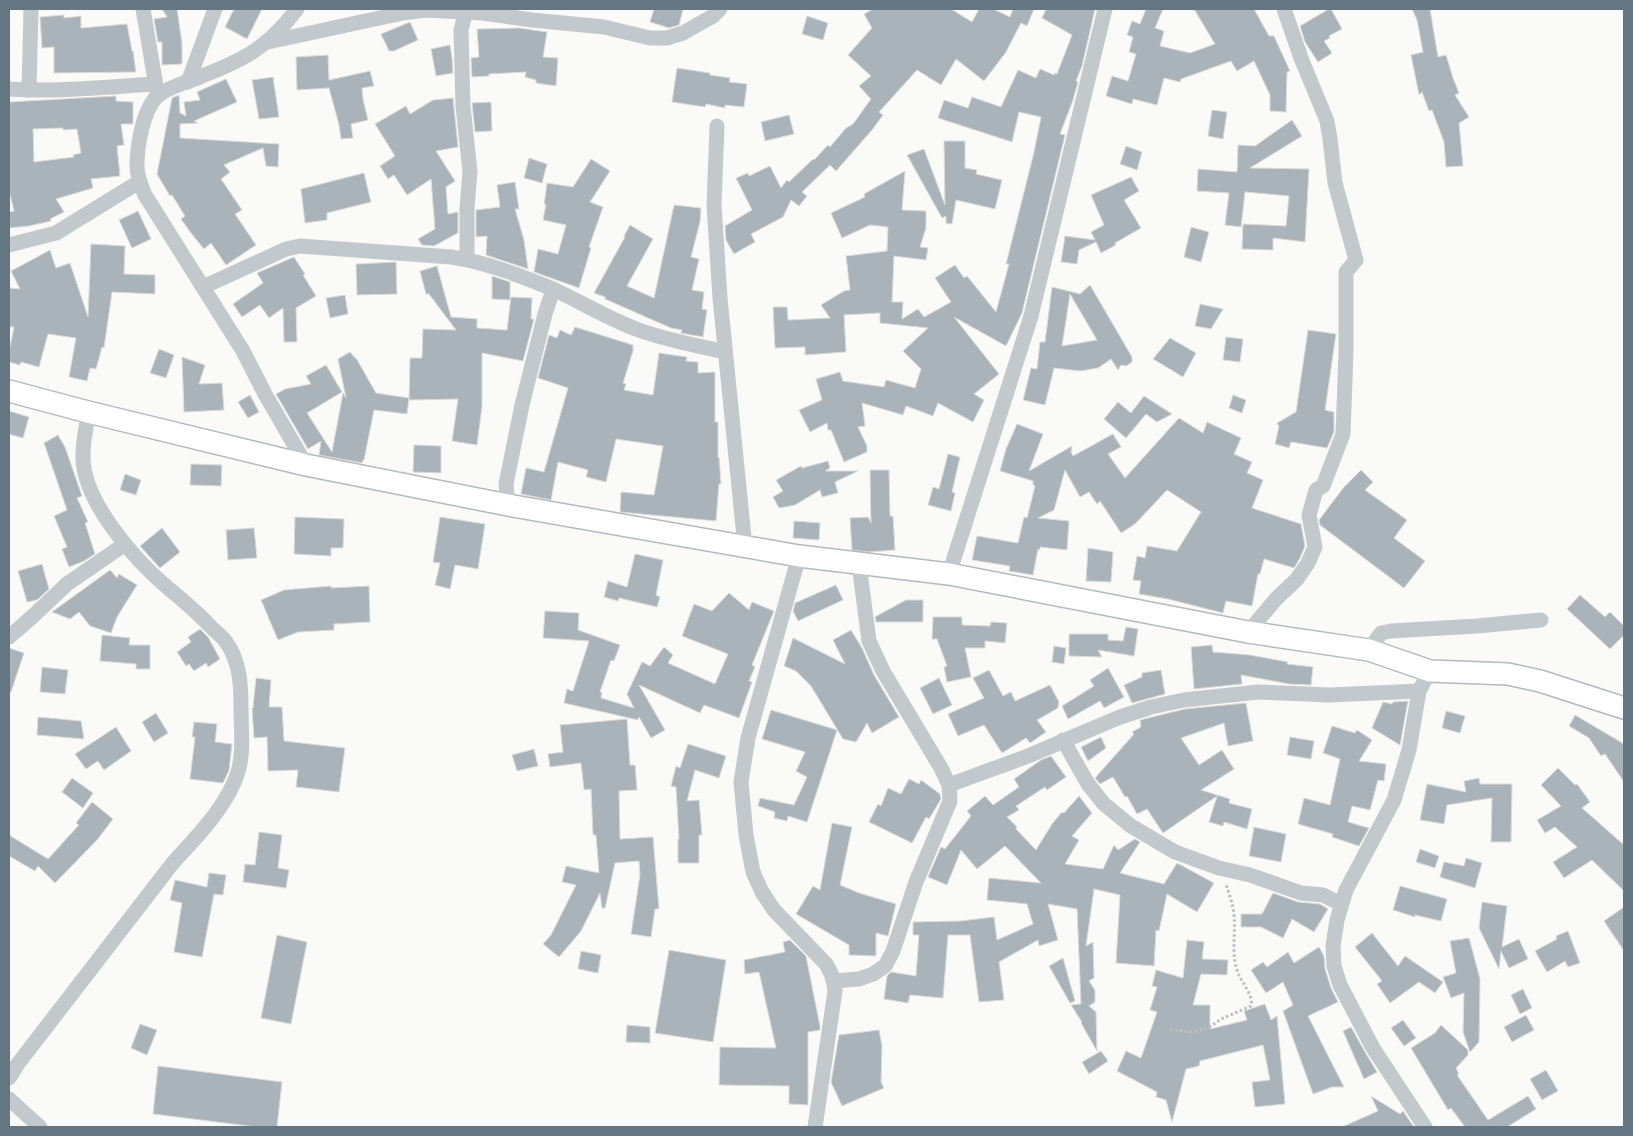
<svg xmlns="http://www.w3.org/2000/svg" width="1633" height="1136" font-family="Raleway,sans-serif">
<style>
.building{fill:#aab3b9;stroke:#dcdcda;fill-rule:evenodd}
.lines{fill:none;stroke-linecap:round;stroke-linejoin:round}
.secondary-casing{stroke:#b3babf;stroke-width:24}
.path{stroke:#bbbfc2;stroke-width:3;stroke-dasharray:2.5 2.5;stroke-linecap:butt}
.street{stroke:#c3c8cc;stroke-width:15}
.secondary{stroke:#fff;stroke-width:21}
</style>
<rect width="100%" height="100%" fill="#fafaf8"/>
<g class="building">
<polygon points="162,9 177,9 182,43 182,64 162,65 162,42 158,42 154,19 167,17"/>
<polygon points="234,9 262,9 247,39 225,27"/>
<polygon points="654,9 683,9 679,25 669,28 650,22"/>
<polygon points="873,9 951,9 972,22 979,9 993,9 1010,17 1013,9 1034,9 1027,26 1021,23 1006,52 984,81 956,59 941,85 917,70 879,112 883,115 872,130 836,171 830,165 802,192 807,196 799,206 791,200 783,217 751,234 755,242 734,254 726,240 725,226 752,210 736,178 748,173 749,176 770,166 781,188 787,180 789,182 813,159 814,160 828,145 830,147 846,128 853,124 871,99 859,86 871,76 848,55 872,28 864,14"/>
<polygon points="1046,9 1095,9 1082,66 1076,81 1078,82 1073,100 1060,134 1065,135 1022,313 1006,346 954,317 999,374 974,394 984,400 973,422 938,403 933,416 906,406 903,415 862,403 865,426 858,427 867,446 867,452 844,462 831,430 828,430 827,423 810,432 799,410 822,400 816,379 840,372 843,381 884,387 886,380 915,388 921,369 903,351 928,328 880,323 880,313 844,315 846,352 805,355 805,347 775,348 773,307 787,307 788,320 830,318 821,305 844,291 850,290 846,256 887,251 888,227 870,225 842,238 831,213 865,197 864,194 905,171 902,210 926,211 926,228 920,247 928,248 926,260 894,256 892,302 903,302 902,319 918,309 924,317 951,302 935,278 955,265 964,278 967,276 996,312 1009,264 1006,264 1034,152 1041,117 1019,112 1012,142 938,118 944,100 968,108 972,97 1001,107 1018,70 1036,78 1040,69 1054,75 1055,73 1057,74 1072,35 1042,18"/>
<polygon points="1146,9 1163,9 1155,28 1164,31 1160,46 1190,53 1215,44 1194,9 1254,9 1269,36 1274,36 1290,71 1287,72 1286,112 1270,111 1270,95 1254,61 1237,71 1231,61 1181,79 1180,82 1164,78 1157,105 1133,99 1132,104 1106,96 1112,76 1128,81 1136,54 1129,52 1133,37 1127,35 1132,21 1140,24"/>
<polygon points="1329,9 1331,9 1342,29 1329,36 1330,38 1324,41 1332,53 1318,62 1305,42 1300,26"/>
<polygon points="1412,9 1430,9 1438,57 1446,55 1453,78 1459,93 1455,95 1469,117 1459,123 1463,166 1446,167 1444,142 1432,110 1429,111 1422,92 1419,95 1411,55 1423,52 1417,20"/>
<polygon points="64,15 64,18 81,16 81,28 127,24 132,51 133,51 136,72 54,73 54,47 42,48 40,17"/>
<polygon points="807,16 828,23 823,40 802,34"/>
<polygon points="410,22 418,40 394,51 389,51 381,34"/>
<polygon points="519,28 547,32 543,57 558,58 556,86 536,83 536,80 525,77 526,72 489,74 489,76 472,77 471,58 479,57 477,29"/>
<polygon points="450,45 452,58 453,73 436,76 431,49"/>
<polygon points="328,55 329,80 370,71 374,86 362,88 363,99 368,120 351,124 353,138 341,139 339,125 329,88 297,90 296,57"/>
<polygon points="677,68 710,73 710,75 730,78 729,82 747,84 744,107 725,105 725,108 706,104 705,107 672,102"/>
<polygon points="273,77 279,117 259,119 252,80"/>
<polygon points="226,79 237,102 194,121 198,123 180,124 180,138 279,144 278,167 266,166 263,148 224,165 230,172 221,179 242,210 235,214 256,245 226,265 211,243 204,249 191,233 181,219 185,216 172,195 170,196 157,174 172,98 179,95 180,113 186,116 184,102 200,100 197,92"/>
<path d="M116,96V101L133,102V124H121L124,145L117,146L120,176L91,179L93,188L56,199L64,212L50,219L51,221L29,226L9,228V212L14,211L9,190V102ZM63,128V130L77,129L81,153L73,155L74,157L34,162L33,129Z"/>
<polygon points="453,98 458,147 436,151 455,181 446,187 448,214 458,212 458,233 434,246 422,245 418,239 435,229 431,179 407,195 394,175 388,179 380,166 395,156 375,124 406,106 410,114 433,100"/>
<polygon points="491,102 492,131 475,132 472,103"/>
<polygon points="1212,110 1227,112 1223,139 1208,136"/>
<polygon points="789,115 794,134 765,141 761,122"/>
<polygon points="1292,120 1302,136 1250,168 1309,169 1305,242 1273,238 1273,250 1242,249 1243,224 1286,226 1289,196 1245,192 1241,227 1225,225 1229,193 1197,191 1198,169 1237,172 1238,145 1255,146"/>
<polygon points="944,141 965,141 965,168 977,170 976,174 1002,180 995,209 956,200 952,224 946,223 946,216 942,218 907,155 924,149 945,205"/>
<polygon points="1126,146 1142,152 1137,170 1120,164"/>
<polygon points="529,158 547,164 542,183 524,178"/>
<polygon points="591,159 610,171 590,202 603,207 589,247 591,248 579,288 534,272 538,249 558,254 566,225 543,220 546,204 544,205 547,183 573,187"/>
<polygon points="364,173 371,202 327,213 327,220 305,223 301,189"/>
<polygon points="1131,177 1139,191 1124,200 1141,228 1115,243 1116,245 1101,253 1096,242 1079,250 1077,264 1061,262 1065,236 1095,240 1091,232 1104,225 1091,195"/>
<polygon points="515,182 519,209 515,209 524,240 528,269 486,255 487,236 476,237 476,210 500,207 497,185"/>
<polygon points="674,205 701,208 700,222 691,257 699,259 692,290 704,292 702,309 707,310 703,337 681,333 682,330 671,328 605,299 605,297 594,293 625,237 624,236 630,225 653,239 627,286 654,298"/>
<polygon points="138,211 151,239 132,248 119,220"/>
<polygon points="1191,227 1209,232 1201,262 1184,257"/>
<polygon points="91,244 125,246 124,274 155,275 155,294 112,292 104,348 102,347 96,369 90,368 87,381 69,377 76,338 48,334 39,367 21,362 20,365 9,362 9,352 14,327 9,327 9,288 20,289 11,271 50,250 56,268 70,263 88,317"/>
<polygon points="294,257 305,274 303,275 316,296 296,308 297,342 284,342 283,308 269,318 260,305 242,317 233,304 263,283 257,273"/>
<polygon points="396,262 397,294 357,295 356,264"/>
<polygon points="437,266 451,317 477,319 477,328 507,330 511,297 532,298 531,319 534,319 523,361 482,353 482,406 477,445 452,441 458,399 409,400 409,398 407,414 374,410 364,460 363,460 362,463 319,455 321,441 308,449 276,394 285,389 311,384 306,376 326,365 342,392 307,413 332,452 343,393 346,398 338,359 350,352 355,358 356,358 376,393 409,398 410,358 422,358 423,329 456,330 429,294 426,294 420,271"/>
<polygon points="492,276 510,282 510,300 492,299"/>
<path d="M1090,285L1132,357V362L1126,366L1121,365L1118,370L1111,359L1098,368L1080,371L1054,368L1045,405L1023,400L1031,368L1037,369L1040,342H1045L1052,287L1080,294ZM1070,294L1097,340L1062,346Z"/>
<polygon points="345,295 348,314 330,318 326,298"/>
<polygon points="1200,304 1223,309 1211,329 1195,326"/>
<polygon points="575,327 633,345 633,351 623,383 626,384 624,390 653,395 659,353 687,357 686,361 698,362 698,373 715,372 715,422 718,422 718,458 719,457 721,484 719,484 716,521 620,512 621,492 654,495 663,446 616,439 606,482 586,477 588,470 558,462 551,500 521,494 526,468 544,472 568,388 538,378 549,335 557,338 560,330 571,335"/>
<polygon points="1308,330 1336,334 1325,410 1334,412 1334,432 1327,448 1291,442 1289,448 1275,444 1279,426 1277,423 1296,412"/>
<polygon points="1226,337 1243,339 1240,362 1223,360"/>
<polygon points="1170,338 1196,353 1183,377 1153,359"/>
<polygon points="159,349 174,355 166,378 150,373"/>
<polygon points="182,357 205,365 199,384 222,383 224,410 184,412"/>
<polygon points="250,395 259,412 248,418 238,402"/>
<polygon points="1233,395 1246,400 1242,413 1229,408"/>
<polygon points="1144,396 1172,414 1157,422 1146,414 1126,438 1104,419 1118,402 1131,413"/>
<polygon points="9,411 29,417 23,438 9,434"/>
<polygon points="1179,418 1203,433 1207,422 1241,438 1234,454 1252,462 1247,473 1263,480 1252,508 1301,524 1305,546 1300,558 1294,568 1264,559 1260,574 1258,574 1252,606 1226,601 1223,613 1168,599 1139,594 1141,581 1133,580 1137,556 1145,558 1147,546 1177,551 1201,512 1167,490 1135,524 1121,533 1100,501 1097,504 1089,492 1080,497 1065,470 1054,510 1038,518 1069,521 1067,550 1040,547 1040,550 1038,549 1033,575 1009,571 1010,566 972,560 977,536 1018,543 1024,517 1027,518 1035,486 1033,485 1033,481 1000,471 1006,449 1017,424 1043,434 1029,471 1072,446 1071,452 1073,456 1113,434 1121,447 1108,454 1125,478"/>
<polygon points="58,435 65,447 82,496 77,498 88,522 85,523 95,554 84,561 69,567 62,549 67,547 54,516 67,510 44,443"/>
<polygon points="414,445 441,446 441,473 413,472"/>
<polygon points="948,454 960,457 952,492 955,493 951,511 928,505 933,487 939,489"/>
<polygon points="828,461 830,468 825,471 858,471 835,482 838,493 822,497 820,490 795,505 779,508 773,497 783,491 776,480 801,466 802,468"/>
<polygon points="191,464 222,465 221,486 190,485"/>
<polygon points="870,470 889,470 890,516 893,516 895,550 868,552 852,550 850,518 868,517 871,523"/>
<polygon points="1361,470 1373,482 1365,490 1407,520 1394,538 1425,561 1404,588 1320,525 1319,520 1344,487"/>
<polygon points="125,474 141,480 136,495 120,490"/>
<polygon points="295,517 344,519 343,548 331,548 331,556 294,554"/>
<polygon points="440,517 485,524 478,569 455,565 450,589 435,585 440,563 433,562"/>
<polygon points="794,521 820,523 819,540 793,538"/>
<polygon points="162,528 180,552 160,568 140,546"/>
<polygon points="254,528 257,558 228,560 226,530"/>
<polygon points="1088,548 1113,552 1111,582 1086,581"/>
<polygon points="635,554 663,560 656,595 660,597 657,607 619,598 618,601 604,597 608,581 627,587"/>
<polygon points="42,564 49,589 37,600 27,602 18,571"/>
<polygon points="110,570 117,578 119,574 137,585 117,617 111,633 90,626 79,612 70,619 52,612"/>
<polygon points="836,585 843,600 798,621 793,611 795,603"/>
<polygon points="331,586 331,588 369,586 370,622 334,624 334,630 298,632 278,640 261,600 284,590"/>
<polygon points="729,593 749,610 752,602 774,611 752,665 755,667 749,681 752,682 739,718 704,705 700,713 639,685 665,730 651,738 639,717 638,720 564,703 567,689 573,691 589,641 543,638 545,611 579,613 578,630 620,645 614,661 611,660 600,692 602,692 601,698 634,708 627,694 642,662 650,666 664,647 673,655 668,663 715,684 728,654 682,636 694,604 712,611"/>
<polygon points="1580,595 1605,617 1610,612 1624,626 1624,635 1610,649 1567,609"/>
<polygon points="906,600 923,600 923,622 876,622 875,617"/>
<polygon points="933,617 962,617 962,625 990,626 991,622 1007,623 1005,643 985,641 985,648 965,648 971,677 947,682 944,667 947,666 937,639 932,639"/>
<polygon points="1126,627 1138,629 1134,656 1098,650 1102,657 1069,656 1069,634 1108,634 1108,640 1123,641"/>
<polygon points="200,629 208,637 220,659 208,667 206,663 194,671 189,664 186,666 177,652 191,642 188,637"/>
<polygon points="851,630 862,648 874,675 899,717 872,733 867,723 856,742 843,739 811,686 796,671 784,666 793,638 845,664 833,640"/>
<polygon points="102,635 130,638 129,645 150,645 150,669 136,669 136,664 100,661"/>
<polygon points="1212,645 1213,652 1250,655 1288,662 1287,664 1313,667 1311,685 1289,684 1241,675 1242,684 1194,689 1191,647"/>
<polygon points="1054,646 1066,648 1064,664 1052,662"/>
<polygon points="9,648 24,653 11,692 9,692"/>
<polygon points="42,667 68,670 65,694 40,692"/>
<polygon points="1108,668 1124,697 1104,708 1100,701 1068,719 1062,706 1094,686 1090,680"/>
<polygon points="989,670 1003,696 1011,692 1015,701 1050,685 1059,702 1058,708 1037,720 1046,732 1030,743 1026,738 1002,753 984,725 958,736 948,714 984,698 973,678"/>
<polygon points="1161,670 1165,694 1132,703 1124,685 1142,677 1142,673"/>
<polygon points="256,678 271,680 269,707 282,707 284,741 345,748 339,792 296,787 298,770 268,771 267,737 254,738 252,708 253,708"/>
<polygon points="939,678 952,705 933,714 920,688"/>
<polygon points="1408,701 1400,745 1372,728 1383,702 1392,704 1393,702"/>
<polygon points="1246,703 1253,741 1228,746 1224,723 1181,738 1199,765 1222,750 1234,769 1201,790 1230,799 1229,803 1252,809 1247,829 1224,822 1223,826 1209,822 1217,796 1163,833 1147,809 1137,814 1127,796 1125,797 1113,777 1100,784 1095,778 1134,734 1132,732 1141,727 1140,720 1185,709"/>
<polygon points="771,710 837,730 807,822 788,816 787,821 774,818 775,812 758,806 760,798 794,805 807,777 796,771 805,752 762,739"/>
<polygon points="1446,711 1465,716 1460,733 1442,728"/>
<polygon points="156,713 168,733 154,742 142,722"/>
<polygon points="1575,715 1624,744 1624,782 1605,754 1601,756 1589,738 1569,726"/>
<polygon points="38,717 81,721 84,739 37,735"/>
<polygon points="627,719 630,765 635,765 637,790 619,791 620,839 653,837 659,909 655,909 651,937 631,934 640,875 639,861 615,863 605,908 602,908 600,893 581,931 559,957 543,944 551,935 576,885 562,882 566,866 599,873 596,835 593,835 591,789 584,790 581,763 550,767 548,754 563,752 560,725"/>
<polygon points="194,722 217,724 215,742 232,744 229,770 223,783 190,779 195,737 192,737"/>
<polygon points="1332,726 1355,733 1357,730 1372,740 1359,761 1386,764 1384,781 1378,780 1370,810 1352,806 1348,822 1369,828 1359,846 1332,837 1333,834 1298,824 1304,798 1330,805 1340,759 1323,753"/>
<polygon points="116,727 131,751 104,770 98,761 86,769 75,754"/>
<polygon points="1101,737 1106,748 1088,761 1081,747"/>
<polygon points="1290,737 1314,741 1311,759 1287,755"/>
<polygon points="688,744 726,756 719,778 695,770 687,801 699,800 702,835 699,835 699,863 678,863 678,839 679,839 676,787 671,786 676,766 680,768"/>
<polygon points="534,749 538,766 517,771 512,755"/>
<polygon points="1051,756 1066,777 1047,790 1045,787 1016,806 1019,810 1007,817 1017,827 1016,829 1036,850 1052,824 1062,812 1064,813 1079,796 1092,813 1072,836 1079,840 1065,864 1103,869 1114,845 1118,850 1135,839 1140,842 1120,873 1164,884 1177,863 1214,883 1197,912 1167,894 1159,931 1156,930 1154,966 1116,963 1120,895 1094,889 1086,946 1093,942 1094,978 1089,981 1095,990 1095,1002 1089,1006 1096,1012 1097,1051 1081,1023 1082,1022 1071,1005 1081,1004 1077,909 1048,904 1058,940 1039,946 1038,940 999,962 1004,1000 979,1002 970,935 948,935 943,998 910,995 908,1003 884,999 887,976 891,972 916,976 919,935 913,935 913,922 960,921 994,917 997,940 1033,924 1027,904 987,900 989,878 1041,883 1005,846 977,869 961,850 947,885 928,877 941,847 945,849 971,816 967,811 985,796 993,805 1019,787 1014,779 1041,760"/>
<polygon points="1558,768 1575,785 1577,784 1590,802 1582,808 1624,845 1624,891 1592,860 1564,878 1553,862 1577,847 1555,827 1545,833 1537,820 1561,806 1541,785"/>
<polygon points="72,778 93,793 83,808 62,792"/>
<polygon points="1479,778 1480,784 1512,784 1511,842 1491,842 1492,798 1447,805 1444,824 1420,820 1427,784 1466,792 1464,781"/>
<polygon points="909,779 919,784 921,780 940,794 941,799 929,819 926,817 912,843 869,822 878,804 881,806 888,788 901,794"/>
<polygon points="92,802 113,819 97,840 55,883 38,866 35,871 9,856 9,835 48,859 79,825 76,823"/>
<polygon points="832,823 852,827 840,885 859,893 896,904 888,936 876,933 876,956 849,955 849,945 796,914 813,886 820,890"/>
<polygon points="1254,827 1286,834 1281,862 1249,856"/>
<polygon points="259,832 282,835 278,868 289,870 286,888 243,882 245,864 255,865"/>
<polygon points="1420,849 1439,856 1435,868 1416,862"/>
<polygon points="1466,858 1482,863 1475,888 1440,877 1444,862 1464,866"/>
<polygon points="209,873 226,875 223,895 214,894 202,957 174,952 182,903 170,900 175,880 207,887"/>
<polygon points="1400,886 1447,899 1441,921 1415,915 1415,917 1393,910"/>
<polygon points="1273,893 1298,902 1320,904 1328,909 1314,932 1292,919 1283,938 1261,927 1241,927 1241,914 1262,914"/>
<polygon points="1482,902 1507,906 1502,947 1519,939 1528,959 1509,968 1501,951 1499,969 1479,928"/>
<polygon points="1624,907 1624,951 1604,921"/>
<polygon points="1568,931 1580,963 1568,967 1565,961 1547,972 1535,951 1557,939 1556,936"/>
<polygon points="1372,933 1398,966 1405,956 1443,982 1435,993 1419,982 1390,1003 1377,984 1382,981 1355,947"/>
<polygon points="277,935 307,942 291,1024 261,1018"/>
<polygon points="1469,938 1480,979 1479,1042 1470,1052 1463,1032 1464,993 1451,998 1443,977 1456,973 1450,941"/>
<polygon points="790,940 806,956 820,1026 820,1030 808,1032 808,1105 789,1104 789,1086 719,1085 720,1047 776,1048 759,972 745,974 744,960 785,952 783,942"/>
<polygon points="1187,940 1204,942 1202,959 1228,960 1227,975 1201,974 1193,1005 1210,1005 1210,1029 1247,1020 1244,1011 1265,1004 1271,1020 1277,1016 1285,1104 1255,1107 1252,1082 1270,1080 1263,1045 1200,1061 1199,1066 1186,1069 1172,1122 1166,1100 1156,1097 1157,1092 1117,1071 1126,1051 1141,1058 1157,1012 1150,1010 1157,987 1152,986 1156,970 1183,978"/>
<polygon points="1319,947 1324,956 1325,969 1331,988 1338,1002 1308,1016 1344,1087 1332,1087 1313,1094 1283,1011 1293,1005 1283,982 1266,993 1251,970 1263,962 1267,967 1288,952 1294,963"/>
<polygon points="669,950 726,960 713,1042 655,1033"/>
<polygon points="581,951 601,955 598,973 578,969"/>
<polygon points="1063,958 1075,1001 1070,1003 1049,966"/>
<polygon points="1523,989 1532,1008 1520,1014 1511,995"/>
<polygon points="1526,1015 1534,1030 1512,1042 1504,1027"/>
<polygon points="1403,1020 1416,1038 1404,1046 1391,1028"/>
<polygon points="140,1024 157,1030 147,1055 131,1048"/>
<polygon points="627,1025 650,1027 650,1043 626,1042"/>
<polygon points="1441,1025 1468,1050 1468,1055 1456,1068 1459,1074 1457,1075 1488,1120 1528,1096 1536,1109 1507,1127 1465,1127 1451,1108 1448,1110 1411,1048 1435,1033"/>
<polygon points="1351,1027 1365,1052 1377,1072 1364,1079 1343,1031"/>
<polygon points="879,1030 882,1046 881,1082 884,1088 842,1106 831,1082 839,1035"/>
<polygon points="1101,1051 1108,1061 1089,1074 1082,1062"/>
<polygon points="158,1066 282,1082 277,1127 257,1127 153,1114"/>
<polygon points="1546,1070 1558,1091 1542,1100 1530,1079"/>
<polygon points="1371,1096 1400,1114 1403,1111 1414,1127 1342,1127 1378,1111"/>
</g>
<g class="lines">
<g class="secondary-casing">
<polyline id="secondary" points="9,391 88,412 306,465 508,505 799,556 949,574 1248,632 1369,650 1430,671 1508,674 1540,681 1624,708"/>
</g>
<path class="path" d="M1170,1029L1192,1032L1208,1028L1221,1019L1251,1006C1254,995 1240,981 1237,970C1231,952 1236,933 1234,915C1233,904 1229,894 1226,884"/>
<g class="street">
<polyline points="143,9 157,92"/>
<path d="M297,9C268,47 246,59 202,76C188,82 172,86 160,94C143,106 137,147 137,166C137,176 141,186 145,195L243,351L265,394L306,465"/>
<polyline points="466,11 461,30 463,106 470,172 467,208 467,259"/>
<polyline points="268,42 403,13 426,10 483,13 532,20 604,27 650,38 667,38 683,33 713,16 720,9"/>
<polyline points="188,82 215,9"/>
<path d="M9,89C57,92 106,87 155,84"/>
<polyline points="29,90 31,9"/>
<polyline points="717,126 714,205 720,298 745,547"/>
<polyline points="9,245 56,233 139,182"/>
<path d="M203,287L286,249L300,246L451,257C486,262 521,276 553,289C581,302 607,318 636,329C665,340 695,345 725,352"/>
<polyline points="508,505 506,484 522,405 545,314 553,290"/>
<path d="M799,556L748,738L741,782L746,835L753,872L762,892L774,910L826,964C832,973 834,980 835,991L815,1127"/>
<polyline points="949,574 1031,316 1105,9"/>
<polyline points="1248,632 1276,599 1297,579 1308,563 1315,547 1309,515 1316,490 1323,486 1343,434 1346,352 1346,272 1356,260 1335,183 1330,139 1327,121 1301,58 1284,9"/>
<polyline points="9,637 32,617 67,584 125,544"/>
<polyline points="1369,650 1381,633 1391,631 1477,626 1541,620"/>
<polyline points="1063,740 1088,784 1104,804 1131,826 1175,852 1219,868 1250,875 1301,893 1323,895 1341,904"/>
<polyline points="949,785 1028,756 1120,717 1151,707 1184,700 1258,692 1329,695 1419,691"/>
<polyline points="834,981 859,979 873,974 885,966 893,951 916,882 950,801 949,785 941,768 883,671 869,641 859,564"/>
<path d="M9,1078L17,1065L172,864C196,837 227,807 238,772C244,752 241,729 241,708C241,685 240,661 226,642C223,637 217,633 213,629C199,614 184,601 168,588C135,560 81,500 83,454C83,440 87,426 88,412"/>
<polyline points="9,1099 40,1127"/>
<polyline points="1425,1127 1373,1048 1340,985 1334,966 1333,946 1337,920 1346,890 1394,800 1409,750 1419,691 1430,671"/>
</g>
<use href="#secondary" class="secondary"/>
</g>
<rect width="1633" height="1136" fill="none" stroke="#657683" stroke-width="20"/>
</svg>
